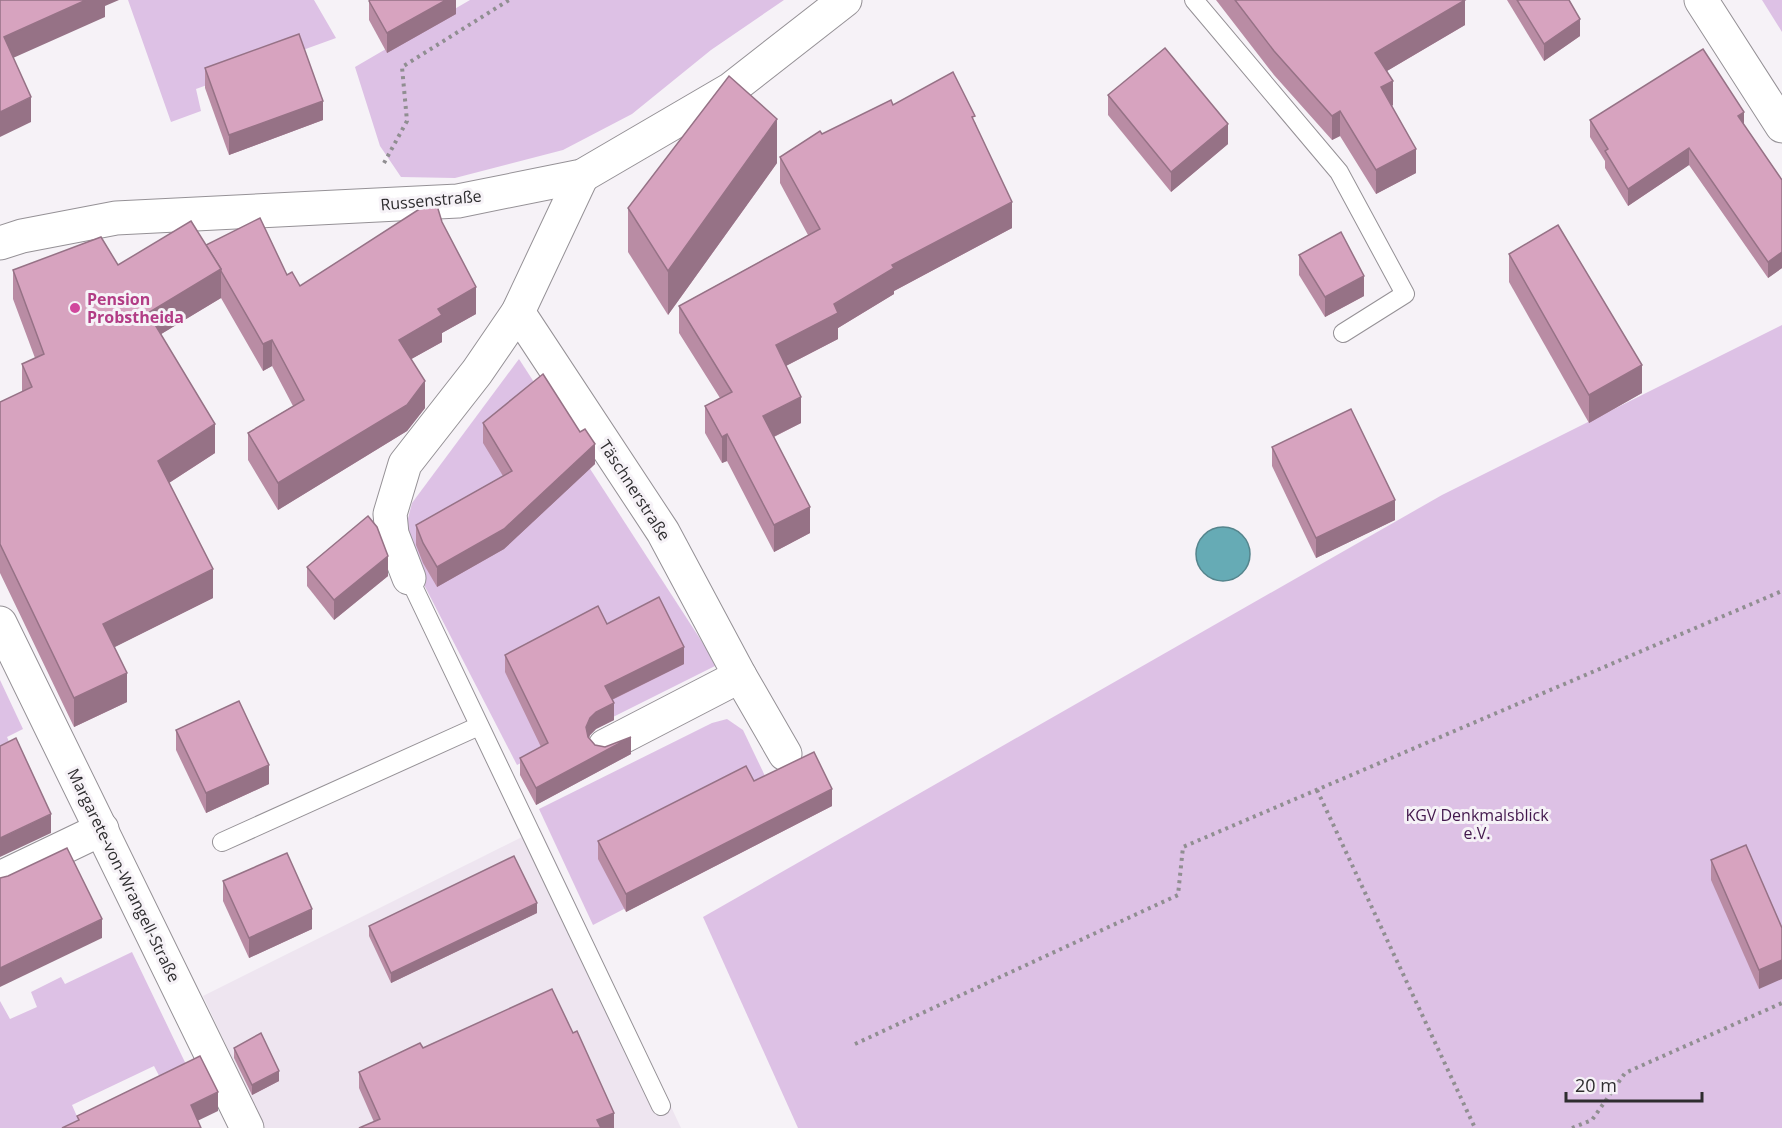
<svg xmlns="http://www.w3.org/2000/svg" width="1782" height="1128" font-family="'Open Sans',sans-serif">
<style>
.built{fill:#eee5f0}
.green{fill:#ddc1e5}
.water{fill:#66abb5;stroke:#55858d;stroke-width:1.5}
.lines{fill:none;stroke-linecap:round;stroke-linejoin:round}
.lane-casing{stroke:#959196;stroke-width:20}
.street-casing{stroke:#959196;stroke-width:35}
.path{stroke:#908e91;stroke-width:4;stroke-dasharray:3 4.5;stroke-linecap:butt}
.lane{stroke:#fff;stroke-width:18}
.street{stroke:#fff;stroke-width:33}
.wall{fill:#b98ca4}
.shaded-wall{fill:#967286}
.building{fill:#d7a3bf;stroke:#967286;stroke-width:1.5}
.hotel-dot{fill:#d1479c;stroke:#f6f2f7;stroke-width:2}
.labels{text-anchor:middle;stroke-width:6;stroke-linejoin:round;paint-order:stroke}
.street-label{font-size:16px;fill:#2e2d2f;stroke:#f6f2f7}
.hotel-label{font-size:16px;font-weight:bold;fill:#b23c85;stroke:#f6f2f7;text-anchor:start}
.park-label{font-size:16px;fill:#42174c;stroke:#f6f2f7}
</style>
<rect width="100%" height="100%" fill="#f6f2f7"/>
<polygon class="built" points="540,828 681,1128 265,1128 203,996"/>
<g class="green">
<polygon points="128,0 314,0 336,38 196,89 201,111 171,122"/>
<polygon points="470,0 784,0 711,50 632,114 563,150 455,178 401,177 380,146 355,67"/>
<polygon points="1762,0 1782,0 1782,32"/>
<polygon points="1782,325 1782,1128 798,1128 703,917 1442,495"/>
<polygon points="519,359 717,665 517,765 420,577 405,530 412,503"/>
<polygon points="0,680 23,729 7,737 16,758 0,746"/>
<polygon points="727,719 743,730 788,824 593,925 539,809 712,723"/>
<polygon points="132,952 194,1081 168,1093 154,1066 72,1105 82,1128 0,1128 0,1001 10,1019 37,1007 31,992 61,977 65,984"/>
</g>
<circle class="water" cx="1223" cy="554" r="27"/>
<g class="lines">
<g class="lane-casing">
<g id="lane">
<polyline points="1194,0 1339,172 1405,294 1343,333"/>
<polyline points="409,578 661,1106"/>
<polyline points="222,842 479,726"/>
</g>
</g>
<g class="street-casing">
<g id="street">
<polyline points="1701,0 1782,126"/>
<polyline points="0,243 22,236 116,218 458,201 582,176 731,89 845,0"/>
<polyline points="518,312 663,532 740,676 785,754"/>
<polyline points="409,578 392,534 390,514 405,464 477,372 518,312 582,176"/>
<polyline points="0,623 247,1128"/>
<polyline points="605,746 740,676"/>
<polyline points="0,878 102,829"/>
</g>
</g>
<g class="path">
<polyline points="384,163 407,121 402,67 509,0"/>
<polyline points="1317,790 1475,1128"/>
<polyline points="855,1044 1178,895 1183,847 1782,591"/>
<polyline points="1572,1128 1592,1120 1625,1073 1782,1003"/>
</g>
<use href="#lane" class="lane"/>
<use href="#street" class="street"/>
</g>
<g class="wall">
<polygon points="456,0 456,14 387,53 369,20 369,1"/>
<polygon points="1216,0 1465,0 1465,25 1387,71 1393,105 1392,106 1416,173 1376,194 1340,136 1332,140 1274,75"/>
<polygon points="1507,0 1569,0 1580,36 1544,61"/>
<polygon points="205,68 323,120 229,155 205,88"/>
<polygon points="1108,95 1228,144 1171,192 1108,115"/>
<polygon points="893,105 975,122 1012,228 894,291 894,294 838,328 838,339 786,366 801,423 774,437 810,533 774,552 727,461 722,463 705,433 705,406 720,398 679,333 679,306 808,235 780,183 780,157 822,134"/>
<polygon points="1590,120 1744,125 1782,180 1782,268 1768,278 1689,165 1628,206 1605,168 1605,161 1590,137"/>
<polygon points="777,163 668,315 628,252 628,208"/>
<polygon points="442,222 476,314 442,333 442,342 411,359 425,408 407,431 278,510 248,460 248,433 293,406 272,366 263,371 221,298 161,334 215,453 169,483 213,598 114,647 127,702 74,727 0,573 0,402 22,392 22,364 35,358 13,299 13,270 118,265 206,245 287,275 300,286"/>
<polygon points="1509,254 1642,393 1589,423 1509,282"/>
<polygon points="1299,255 1364,296 1325,317 1299,275"/>
<polygon points="483,423 595,464 504,549 437,587 423,563 416,545 416,525 503,476 483,443"/>
<polygon points="1272,447 1395,520 1316,558 1272,466"/>
<polygon points="307,567 388,576 334,620 307,586"/>
<polygon points="607,624 684,664 612,700 614,720 596,729 590,735 589,738 595,745 631,754 536,805 520,775 520,758 541,747 505,672 505,655"/>
<polygon points="176,730 269,784 206,813 176,750"/>
<polygon points="754,781 832,806 626,912 598,859 598,841"/>
<polygon points="1711,860 1782,928 1759,989 1711,880"/>
<polygon points="223,881 312,929 249,958 223,901"/>
<polygon points="537,913 391,983 369,936 369,926"/>
<polygon points="234,1048 279,1081 252,1095 234,1058"/>
<polygon points="423,1048 614,1128 374,1122 359,1088 359,1072"/>
</g>
<g class="shaded-wall">
<polygon points="86,0 119,0 105,6 105,17 4,62 4,37"/>
<polygon points="446,0 456,0 456,14 387,53 387,33"/>
<polygon points="1465,0 1465,25 1375,78 1375,53"/>
<polygon points="1580,19 1580,36 1544,61 1544,44"/>
<polygon points="1393,81 1393,105 1381,112 1381,87"/>
<polygon points="31,97 31,122 0,137 0,112"/>
<polygon points="323,101 323,120 229,155 229,135"/>
<polygon points="1340,111 1340,136 1332,140 1332,116"/>
<polygon points="1744,112 1744,129 1738,116"/>
<polygon points="777,119 777,163 668,315 668,271"/>
<polygon points="1228,124 1228,144 1171,192 1171,172"/>
<polygon points="1689,148 1689,165 1628,206 1628,189"/>
<polygon points="1416,149 1416,173 1376,194 1376,170"/>
<polygon points="1012,202 1012,228 894,291 894,294 838,328 838,339 776,371 776,345 892,265"/>
<polygon points="1782,252 1782,268 1768,278 1768,262"/>
<polygon points="221,269 221,298 148,342 148,313"/>
<polygon points="1364,276 1364,296 1325,317 1325,297"/>
<polygon points="476,287 476,314 442,333 442,342 399,366 399,340 438,309"/>
<polygon points="272,340 272,366 263,371 263,344"/>
<polygon points="1642,365 1642,393 1589,423 1589,395"/>
<polygon points="425,381 425,408 407,431 278,510 278,483"/>
<polygon points="801,397 801,423 763,442 763,416"/>
<polygon points="215,424 215,453 158,490 158,461"/>
<polygon points="727,434 727,461 722,463 722,437"/>
<polygon points="595,444 595,464 504,549 437,587 437,567"/>
<polygon points="1395,500 1395,520 1316,558 1316,538"/>
<polygon points="810,507 810,533 774,552 774,525"/>
<polygon points="388,556 388,576 334,620 334,600"/>
<polygon points="213,569 213,598 103,653 103,624"/>
<polygon points="684,647 684,664 605,703 605,686"/>
<polygon points="127,673 127,702 74,727 74,698"/>
<polygon points="614,703 614,720 596,729 590,735 586,745 586,727 590,718 596,712"/>
<polygon points="631,737 631,754 536,805 536,788"/>
<polygon points="269,765 269,784 206,813 206,793"/>
<polygon points="832,789 832,806 626,912 626,894"/>
<polygon points="51,814 51,833 0,857 0,838"/>
<polygon points="537,903 537,913 391,983 391,973"/>
<polygon points="312,909 312,929 249,958 249,938"/>
<polygon points="102,919 102,938 0,987 0,968"/>
<polygon points="1782,960 1782,979 1759,989 1759,970"/>
<polygon points="279,1071 279,1081 252,1095 252,1085"/>
<polygon points="218,1092 218,1111 191,1124 191,1105"/>
<polygon points="614,1113 614,1128 597,1128 597,1120"/>
</g>
<g class="building">
<polygon points="0,0 86,0 4,37 31,97 0,112"/>
<polygon points="370,0 446,0 387,33 369,1"/>
<polygon points="1235,0 1465,0 1375,53 1393,81 1381,87 1416,149 1376,170 1340,111 1332,116 1274,51"/>
<polygon points="1517,0 1569,0 1580,19 1544,44"/>
<polygon points="299,34 323,101 229,135 205,68"/>
<polygon points="1165,48 1228,124 1171,172 1108,95"/>
<polygon points="1703,49 1744,112 1738,116 1782,180 1782,252 1768,262 1689,148 1628,189 1605,151 1608,149 1590,120"/>
<polygon points="953,72 975,116 972,117 1012,202 892,265 894,268 834,304 838,313 776,345 801,397 763,416 810,507 774,525 727,434 722,437 705,406 732,392 679,306 820,229 780,157 820,131 822,134 891,100 893,105"/>
<polygon points="729,76 777,119 668,271 628,208"/>
<polygon points="435,199 442,222 476,287 438,309 442,315 399,340 425,381 407,405 278,483 248,433 304,400 272,340 263,344 221,271 221,269 206,245 260,218 287,275 292,272 300,286"/>
<polygon points="191,221 221,269 148,313 215,424 158,461 213,569 103,624 127,673 74,698 0,544 0,402 32,387 22,364 44,354 13,270 101,237 118,265"/>
<polygon points="1558,225 1642,365 1589,395 1509,254"/>
<polygon points="1341,232 1364,276 1325,297 1299,255"/>
<polygon points="543,374 580,432 585,429 595,444 504,529 437,567 423,543 416,525 512,471 483,423"/>
<polygon points="1351,409 1395,500 1316,538 1272,447"/>
<polygon points="368,516 377,527 388,556 334,600 307,567"/>
<polygon points="659,597 684,647 605,686 614,703 596,712 590,718 586,727 588,737 595,745 605,747 631,737 536,788 520,758 548,743 505,655 598,606 607,624"/>
<polygon points="239,701 269,765 206,793 176,730"/>
<polygon points="16,738 51,814 0,838 0,746"/>
<polygon points="814,752 832,789 626,894 598,841 746,766 754,781"/>
<polygon points="1746,845 1782,928 1782,960 1759,970 1711,860"/>
<polygon points="67,848 102,919 0,968 0,878 8,876"/>
<polygon points="287,853 312,909 249,938 223,881"/>
<polygon points="514,856 537,903 391,973 369,926"/>
<polygon points="552,989 573,1033 577,1031 614,1113 597,1120 601,1128 359,1128 380,1119 359,1072 420,1043 423,1048"/>
<polygon points="261,1033 279,1071 252,1085 234,1048"/>
<polygon points="200,1056 218,1092 191,1105 201,1128 62,1128 79,1120 77,1116"/>
</g>
<circle class="hotel-dot" cx="75" cy="308" r="6"/>
<g class="labels">
<g class="street-label">
<text transform="translate(431 200) rotate(-5)" y="6">Russenstraße</text>
<text transform="translate(635 490) rotate(57)" y="6">Täschnerstraße</text>
<text transform="translate(124 875) rotate(64)" y="6">Margarete-von-Wrangell-Straße</text>
</g>
<g class="hotel-label">
<text x="87" y="305">Pension<tspan x="87" dy="18">Probstheida</tspan></text>
</g>
<g class="park-label">
<text x="1477" y="821">KGV Denkmalsblick<tspan x="1477" dy="18">e.V.</tspan></text>
</g>
</g>
<path d="M1566 1092v9h136v-9" fill="none" stroke="#2e2d2f" stroke-width="3"/>
<text x="1575" y="1092" font-size="18" fill="#2e2d2f" stroke="#f6f2f7" stroke-width="4.5" paint-order="stroke">20 m</text>
</svg>
